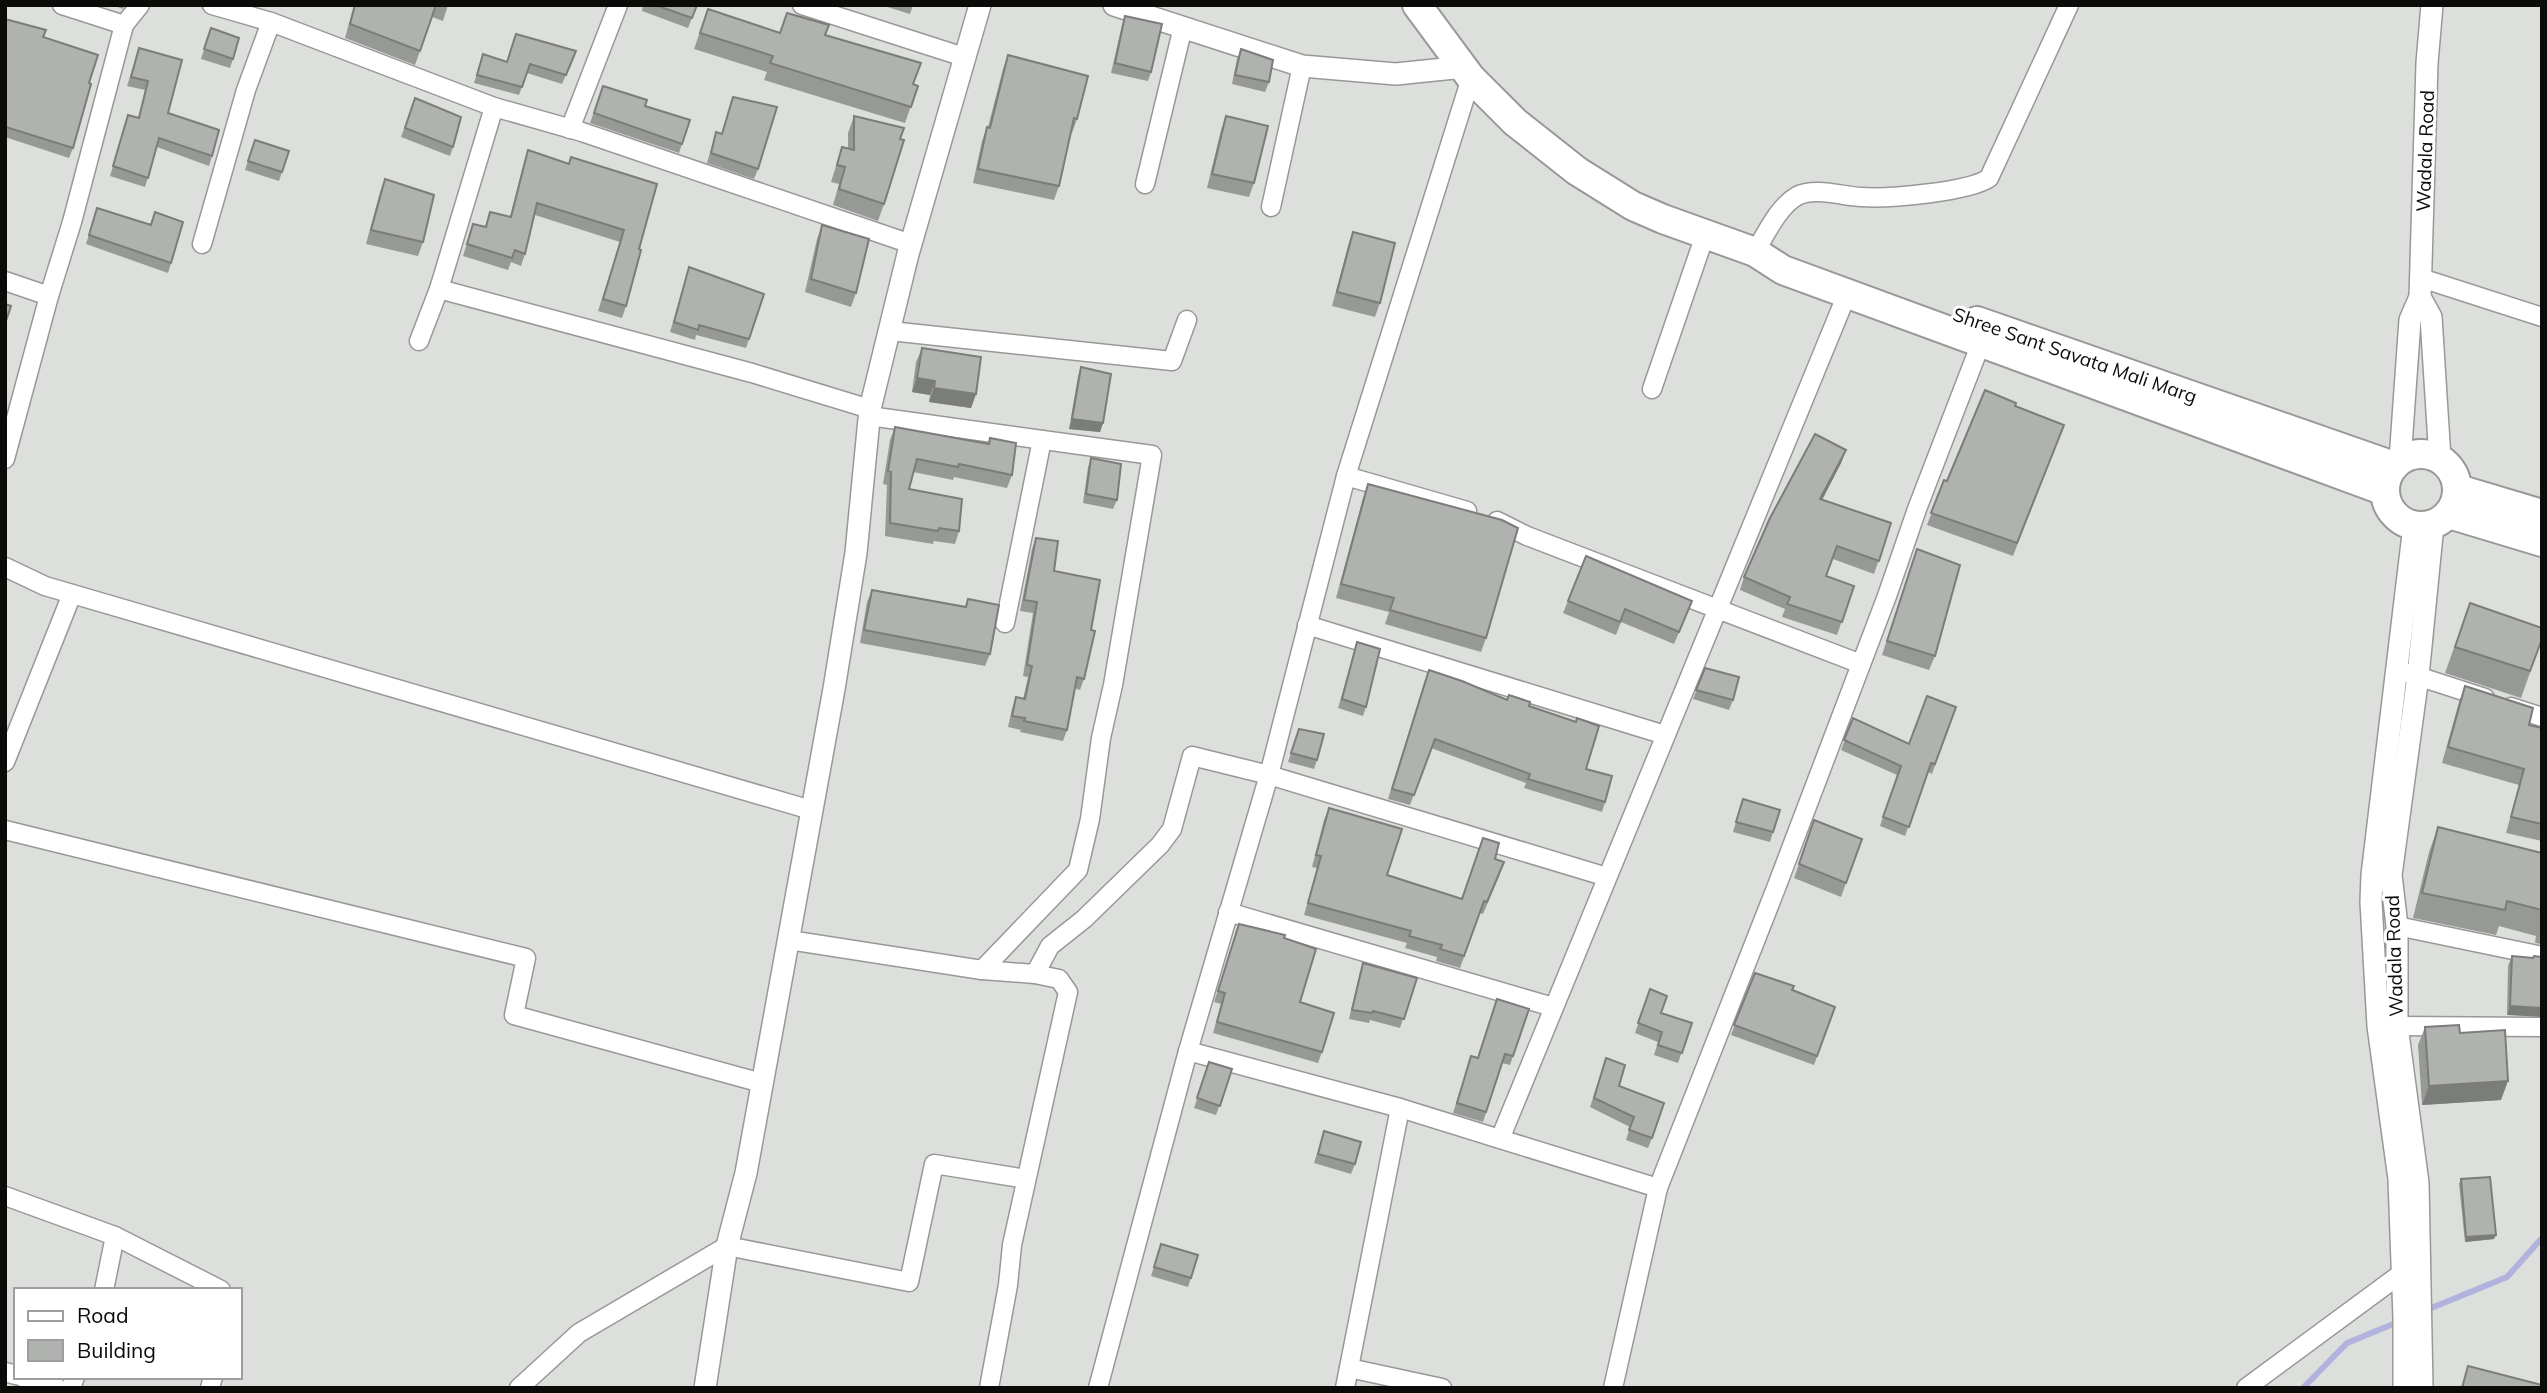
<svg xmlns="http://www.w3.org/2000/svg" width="2547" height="1393" font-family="Mulish,sans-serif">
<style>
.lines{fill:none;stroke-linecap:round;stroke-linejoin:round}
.stream{stroke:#b1b2de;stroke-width:6}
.minor-casing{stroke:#979996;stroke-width:21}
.tertiary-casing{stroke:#979996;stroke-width:24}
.primary-casing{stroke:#979996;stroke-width:32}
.minor{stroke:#fff;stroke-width:18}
.tertiary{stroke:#fff;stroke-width:21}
.primary{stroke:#fff;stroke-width:28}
.wall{fill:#979996}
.shaded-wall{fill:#7b7d7a}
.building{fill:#b0b2af;stroke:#7b7d7a;stroke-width:2}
.labels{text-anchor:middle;stroke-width:6;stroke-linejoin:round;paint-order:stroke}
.street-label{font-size:19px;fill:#0b0b0a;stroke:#fff}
</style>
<rect width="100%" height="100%" fill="#dddfdc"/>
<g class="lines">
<g class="stream">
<polyline points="2424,1311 2507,1277 2542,1238"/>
<polyline points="2303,1388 2347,1343 2398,1322"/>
</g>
<g class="minor-casing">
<g id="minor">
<polyline points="62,5 124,25 140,5"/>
<polyline points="212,5 271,22"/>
<polyline points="802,5 964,57"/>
<polyline points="570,129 618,5"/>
<polyline points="1145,184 1183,27"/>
<polyline points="1271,207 1302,66"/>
<polyline points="202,244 246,90 271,22 494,107"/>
<path d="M1755,252C1766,234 1778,207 1797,196C1815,187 1842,196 1861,197C1887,199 1969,192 1989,178L2069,5"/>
<polyline points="2421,278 2542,317"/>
<polyline points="5,281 49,296 72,222 124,25"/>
<polyline points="439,289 752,373 870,409"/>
<polyline points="890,331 1172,361 1187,320"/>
<polyline points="419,341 439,289 494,107 582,132 911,244"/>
<polyline points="1652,389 1705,235"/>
<polyline points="869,416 1152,455 1113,685 1101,738 1090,819 1078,870 982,970 1035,974 1059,979 1068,992 1012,1245 1008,1285 989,1388"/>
<polyline points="5,459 49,296"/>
<polyline points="1346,476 1467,511"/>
<polyline points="1497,521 1527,536 1861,664"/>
<polyline points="5,567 45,586 811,810"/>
<polyline points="1005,623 1042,440"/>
<polyline points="1307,625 1665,735"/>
<polyline points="2408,673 2485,698"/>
<polyline points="2511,707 2542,717"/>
<polyline points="5,762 72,594"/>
<polyline points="5,830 526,958 514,1015 762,1083"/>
<polyline points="1228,912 1553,1007"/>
<polyline points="2397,926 2542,956"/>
<polyline points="789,940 982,970"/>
<polyline points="1035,974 1050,946 1084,919 1160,845 1172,829 1192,756 1269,775 1607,877"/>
<polyline points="2397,1026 2542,1027"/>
<polyline points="1188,1051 1400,1108 1658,1188"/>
<polyline points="1500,1139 1847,294"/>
<polyline points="5,1196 115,1236 221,1290"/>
<polyline points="104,1290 115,1236"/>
<polyline points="1349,1368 1442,1388"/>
<polyline points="5,1372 16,1375"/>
<polyline points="22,1377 58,1388"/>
<polyline points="71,1388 75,1377"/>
<polyline points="210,1388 213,1377"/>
<polyline points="519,1388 579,1333 727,1246 909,1282 934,1164 1026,1179"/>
<polyline points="1098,1388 1188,1051 1269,775 1346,476 1471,78"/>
<polyline points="1345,1388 1400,1108"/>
<polyline points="1613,1388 1658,1188 1776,888 1887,596 1917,509 1984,335"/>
<polyline points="2246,1388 2402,1273"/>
</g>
</g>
<g class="tertiary-casing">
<g id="tertiary">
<polyline points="1114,5 1302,66 1396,74 1464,67"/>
<polyline points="2420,297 2431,317 2440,459"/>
<polyline points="2400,460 2410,320 2420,297 2427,63 2432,5"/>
<polyline points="705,1388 727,1246 746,1173 834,689 856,553 870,409 908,254 980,5"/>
<polyline points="2404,1388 2404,1318 2399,1179 2378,1026 2371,902 2372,875 2414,526"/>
<polyline points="2422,1388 2418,1183 2397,1026 2397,926 2391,875 2418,676 2433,525"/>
</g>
</g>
<g class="primary-casing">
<g id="primary">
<polyline points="1417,5 1471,78 1515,122 1577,171 1633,206 1663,219 1755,252 1783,270 2385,491"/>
<polyline points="1977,321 2394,466"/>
<circle cx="2421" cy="490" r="36"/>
<polyline points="2458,489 2542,514"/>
<polyline points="2449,514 2542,542"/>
</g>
</g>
<use href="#minor" class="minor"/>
<use href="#tertiary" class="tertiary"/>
<use href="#primary" class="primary"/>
</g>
<g class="wall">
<polygon points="112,5 125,5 123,9"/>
<polygon points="354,5 448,5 443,21 432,17 415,65 345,38"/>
<polygon points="643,5 697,5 688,28 642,11"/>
<polygon points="881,5 913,5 910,14"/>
<polygon points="708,9 780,33 787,13 918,86 905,123 764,80 767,72 694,49"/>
<polygon points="1125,16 1151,72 1148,81 1111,73 1122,25"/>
<polygon points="5,19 43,37 89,83 73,148 69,158 5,137"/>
<polygon points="211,28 233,59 230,68 201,59"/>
<polygon points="139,48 168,113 212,156 209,166 157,147 145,187 110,176 128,115 138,118 145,90 127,86"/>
<polygon points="1241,49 1269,82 1265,92 1232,84 1237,59"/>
<polygon points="576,51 562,84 527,73 519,95 474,83 483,54 507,62"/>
<polygon points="1008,55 1077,119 1072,133 1071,133 1059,186 1054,200 973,183 982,141 987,127 988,127 1003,69"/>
<polygon points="603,86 645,106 690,120 679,153 590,123"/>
<polygon points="733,97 758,169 754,179 707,163 716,132 722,133"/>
<polygon points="415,98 453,147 450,156 401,137"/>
<polygon points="854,116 900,139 884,204 878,221 833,205 839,184 831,182 842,147 848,149 848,133"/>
<polygon points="1226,116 1254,183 1249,197 1207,188 1221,130"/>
<polygon points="255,140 289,151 279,181 245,170"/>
<polygon points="528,150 569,164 571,157 639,249 626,306 622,318 598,311 620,242 535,215 525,254 521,266 511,262 508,270 463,256 473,224 485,227 490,212 510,217 524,162"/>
<polygon points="385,179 423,242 418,256 366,244 380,192"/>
<polygon points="97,208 150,224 155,212 171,263 168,273 86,244"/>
<polygon points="822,225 856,293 851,307 805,292 817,239"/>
<polygon points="1353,232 1380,303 1375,317 1332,306 1348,246"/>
<polygon points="689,267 764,294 746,348 696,335 695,340 670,332"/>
<polygon points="922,348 976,394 971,408 929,402 930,395 912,392 916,362"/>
<polygon points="1081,367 1103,423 1100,432 1069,429 1078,376"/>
<polygon points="2015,406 2064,425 2013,556 1927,525 1944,480 1947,481"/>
<polygon points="895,427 988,443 990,438 1012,475 1007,488 954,477 953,480 913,472 909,489 959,531 955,544 934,541 933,544 885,536 887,485 883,484 890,440"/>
<polygon points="1846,450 1841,463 1822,499 1891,523 1874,574 1833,559 1826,576 1854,586 1837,635 1782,617 1785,609 1740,590 1744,577"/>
<polygon points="1091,458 1117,500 1113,509 1083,503 1088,467"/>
<polygon points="1368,484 1486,638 1481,652 1385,624 1389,612 1336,598 1363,498"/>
<polygon points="1036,538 1054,571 1091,630 1084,679 1080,690 1074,688 1067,730 1063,741 1020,732 1021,730 1008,727 1012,709 1016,697 1023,699 1028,677 1023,676 1033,613 1020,611 1032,549"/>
<polygon points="1912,563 1935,656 1929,670 1882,655"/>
<polygon points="872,590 965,607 968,599 990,654 985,666 860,643 867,602"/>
<polygon points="1568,601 1687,614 1674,644 1621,622 1616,635 1563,613"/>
<polygon points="2470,603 2542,639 2521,698 2445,673"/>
<polygon points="1357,642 1366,707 1363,716 1338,708"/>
<polygon points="1705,668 1733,700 1729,710 1693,699"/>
<polygon points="1425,680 1507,700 1586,769 1605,802 1602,812 1524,788 1526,783 1431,748 1410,805 1388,799"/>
<polygon points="2465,686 2529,725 2542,728 2542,841 2506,833 2519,785 2442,763 2459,702"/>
<polygon points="1956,707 1932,774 1928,772 1905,836 1880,826 1897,775 1841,750 1853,718 1909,744"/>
<polygon points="1299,729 1317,760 1314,769 1288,762"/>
<polygon points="1743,799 1773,832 1770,842 1733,832"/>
<polygon points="1329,808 1387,875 1462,899 1495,859 1500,874 1483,914 1480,913 1460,968 1436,961 1437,957 1405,948 1407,943 1304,915 1317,868 1312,867 1324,820"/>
<polygon points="1814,820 1862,839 1841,897 1794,878"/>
<polygon points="2438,827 2542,853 2542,944 2535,943 2536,936 2499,926 2496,935 2413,918 2429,852"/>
<polygon points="1239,924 1284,938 1300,1002 1322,1052 1318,1063 1213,1033 1221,1004 1214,1002"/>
<polygon points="2512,956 2533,958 2507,1015 2508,966"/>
<polygon points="1363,963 1417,978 1400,1028 1370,1020 1369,1023 1349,1019 1360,972"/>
<polygon points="1755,973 1835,1007 1814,1065 1731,1035"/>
<polygon points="1650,989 1661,1013 1692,1023 1678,1063 1654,1055 1658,1042 1635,1033"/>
<polygon points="1529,1009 1510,1065 1502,1063 1483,1122 1453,1113 1471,1056 1477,1058"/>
<polygon points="2425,1027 2460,1033 2501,1100 2422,1105 2418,1045"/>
<polygon points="1209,1062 1232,1069 1216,1115 1194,1108"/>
<polygon points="1603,1067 1619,1086 1652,1138 1648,1148 1626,1140 1630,1127 1590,1107"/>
<polygon points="1324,1131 1355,1164 1351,1174 1314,1163"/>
<polygon points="2461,1179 2494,1239 2465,1242 2459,1184"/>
<polygon points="1161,1244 1191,1278 1188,1287 1151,1276"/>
</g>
<g class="shaded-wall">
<polygon points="917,378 935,381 930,395 912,392"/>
<polygon points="934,388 976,394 971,408 929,402"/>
<polygon points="1072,419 1103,423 1100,432 1069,429"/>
<polygon points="1846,450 1841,463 1816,512 1820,499"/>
<polygon points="2510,1006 2542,1008 2542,1017 2507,1015"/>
<polygon points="2508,1081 2501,1100 2422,1105 2429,1086"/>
<polygon points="2496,1235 2494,1239 2465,1242 2466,1237"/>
</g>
<g class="building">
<polygon points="355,5 436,5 420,51 350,24"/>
<polygon points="655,5 697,5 692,18"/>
<polygon points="708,9 780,33 787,13 829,25 825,35 921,63 913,84 918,86 911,107 770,63 773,56 700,33"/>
<polygon points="1125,16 1162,24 1151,72 1115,63"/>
<polygon points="5,19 46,30 43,37 98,55 89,83 91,84 73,148 6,127 5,131"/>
<polygon points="211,28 239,38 233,59 204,49"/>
<polygon points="516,34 576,51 566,75 530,64 522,87 477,75 483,54 507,62"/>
<polygon points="139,48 182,60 168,113 219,130 212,156 159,138 148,178 113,166 128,115 139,118 148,81 131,77"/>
<polygon points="1241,49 1273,60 1269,82 1235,75"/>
<polygon points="1008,55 1088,76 1077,119 1074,118 1059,186 978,169 987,127 990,128"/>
<polygon points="603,86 647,100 645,106 690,120 682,144 594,113"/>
<polygon points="733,97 777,107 758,169 711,153 716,132 722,134"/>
<polygon points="415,98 461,117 453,147 405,128"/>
<polygon points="854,116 904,128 900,139 904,140 884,204 839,189 845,167 837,165 842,147 854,150"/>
<polygon points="1226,116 1268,126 1254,183 1212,174"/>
<polygon points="255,140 289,151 282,172 248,161"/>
<polygon points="528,150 569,164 571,157 657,184 639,249 641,250 626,306 603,299 624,230 537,203 525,254 515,250 512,258 467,244 473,224 486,227 490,212 511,217"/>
<polygon points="385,179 434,195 423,242 371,230"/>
<polygon points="97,208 151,225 155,212 183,222 171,263 89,235"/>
<polygon points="822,225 869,239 856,293 811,279"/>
<polygon points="1353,232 1395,243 1380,303 1337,292"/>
<polygon points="689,267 764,294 749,339 699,325 698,330 674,322"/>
<polygon points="5,304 11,306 5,324"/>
<polygon points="922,348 981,357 976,394 934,388 935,381 917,378"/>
<polygon points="1081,367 1111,374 1103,423 1072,419"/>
<polygon points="1985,390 2016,403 2015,406 2064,425 2017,543 1931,513 1944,480 1947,481"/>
<polygon points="895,427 989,444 990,438 1016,443 1012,475 959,464 958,467 917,459 909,489 962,499 959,531 939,528 938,531 890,523 891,472 888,471"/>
<polygon points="1815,434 1846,450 1820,499 1891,523 1879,561 1837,546 1826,576 1854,586 1842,622 1787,604 1790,597 1744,577 1770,518"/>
<polygon points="1091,458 1121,464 1117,500 1086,494"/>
<polygon points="1368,484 1502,520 1518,528 1486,638 1390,610 1394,598 1341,584"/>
<polygon points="1036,538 1058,541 1054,571 1100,580 1091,630 1095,631 1084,679 1077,677 1067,730 1024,721 1025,718 1012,716 1016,697 1025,699 1032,666 1027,665 1037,602 1024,600"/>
<polygon points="1917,549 1960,565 1935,656 1887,641"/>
<polygon points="1586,556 1692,601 1679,632 1625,609 1620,622 1568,601"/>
<polygon points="872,590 966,607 968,599 999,605 990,654 864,630"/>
<polygon points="2470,603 2542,628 2542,639 2530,671 2455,647"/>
<polygon points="1357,642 1380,649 1366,707 1342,699"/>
<polygon points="1705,668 1739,677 1733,700 1696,690"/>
<polygon points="1429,670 1462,681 1507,700 1509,695 1530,702 1529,706 1576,722 1577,718 1599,726 1586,769 1612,776 1605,802 1528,779 1530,774 1435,739 1414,795 1392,789"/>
<polygon points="2465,686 2533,708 2529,725 2542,728 2542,824 2511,817 2524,769 2448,747"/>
<polygon points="1927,696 1956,707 1935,764 1931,763 1909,827 1883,817 1901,766 1844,740 1853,718 1909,744"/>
<polygon points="1299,729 1324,734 1317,760 1291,753"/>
<polygon points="1743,799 1780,810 1773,832 1736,822"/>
<polygon points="1329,808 1402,829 1387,875 1462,899 1483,838 1499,843 1495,859 1504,862 1487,902 1484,901 1464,956 1440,949 1442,945 1409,936 1411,931 1308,903 1321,856 1316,855"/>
<polygon points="1814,820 1862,839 1846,883 1799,864"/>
<polygon points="2438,827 2542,853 2542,910 2507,901 2505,910 2422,893"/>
<polygon points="1239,924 1285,935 1284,938 1316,949 1300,1002 1334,1013 1322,1052 1217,1022 1225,993 1218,991"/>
<polygon points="2512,956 2533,958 2534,956 2542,957 2542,1008 2510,1006"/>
<polygon points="1363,963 1417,978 1404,1019 1373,1011 1372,1013 1352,1010"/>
<polygon points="1755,973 1794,986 1792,990 1835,1007 1817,1056 1734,1025"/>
<polygon points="1650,989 1667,996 1661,1013 1692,1023 1682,1053 1658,1045 1662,1032 1638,1023"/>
<polygon points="1497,999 1529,1009 1513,1056 1505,1054 1486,1112 1457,1103 1471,1056 1478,1058"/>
<polygon points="2459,1025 2460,1033 2505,1030 2508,1081 2429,1086 2425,1027"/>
<polygon points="1606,1058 1625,1065 1619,1086 1664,1103 1652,1138 1629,1130 1634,1117 1594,1098"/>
<polygon points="1209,1062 1232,1069 1220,1106 1197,1098"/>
<polygon points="1324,1131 1361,1142 1355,1164 1318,1154"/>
<polygon points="2490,1177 2496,1235 2466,1237 2461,1179"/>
<polygon points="1161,1244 1198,1255 1191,1278 1154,1267"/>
<polygon points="2468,1366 2542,1385 2542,1388 2462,1388"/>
</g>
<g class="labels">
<g class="street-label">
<text transform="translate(2425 151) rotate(-88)" y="7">Wadala Road</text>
<text transform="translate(2075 355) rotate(19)" y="7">Shree Sant Savata Mali Marg</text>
<text transform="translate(2394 956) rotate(-92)" y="7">Wadala Road</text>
</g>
</g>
<rect width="2547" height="1393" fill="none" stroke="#0b0b0a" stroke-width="14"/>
<rect x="14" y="1288" width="228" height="91" fill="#ffffff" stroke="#9d9d9d" stroke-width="2"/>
<rect x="28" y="1311" width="35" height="10" fill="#ffffff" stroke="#9d9d9d" stroke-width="2"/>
<text x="77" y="1323" font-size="21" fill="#0b0b0a">Road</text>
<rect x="28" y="1340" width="35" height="21" fill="#b0b2af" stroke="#9d9d9d" stroke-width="2"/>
<text x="77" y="1358" font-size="21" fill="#0b0b0a">Building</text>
</svg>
